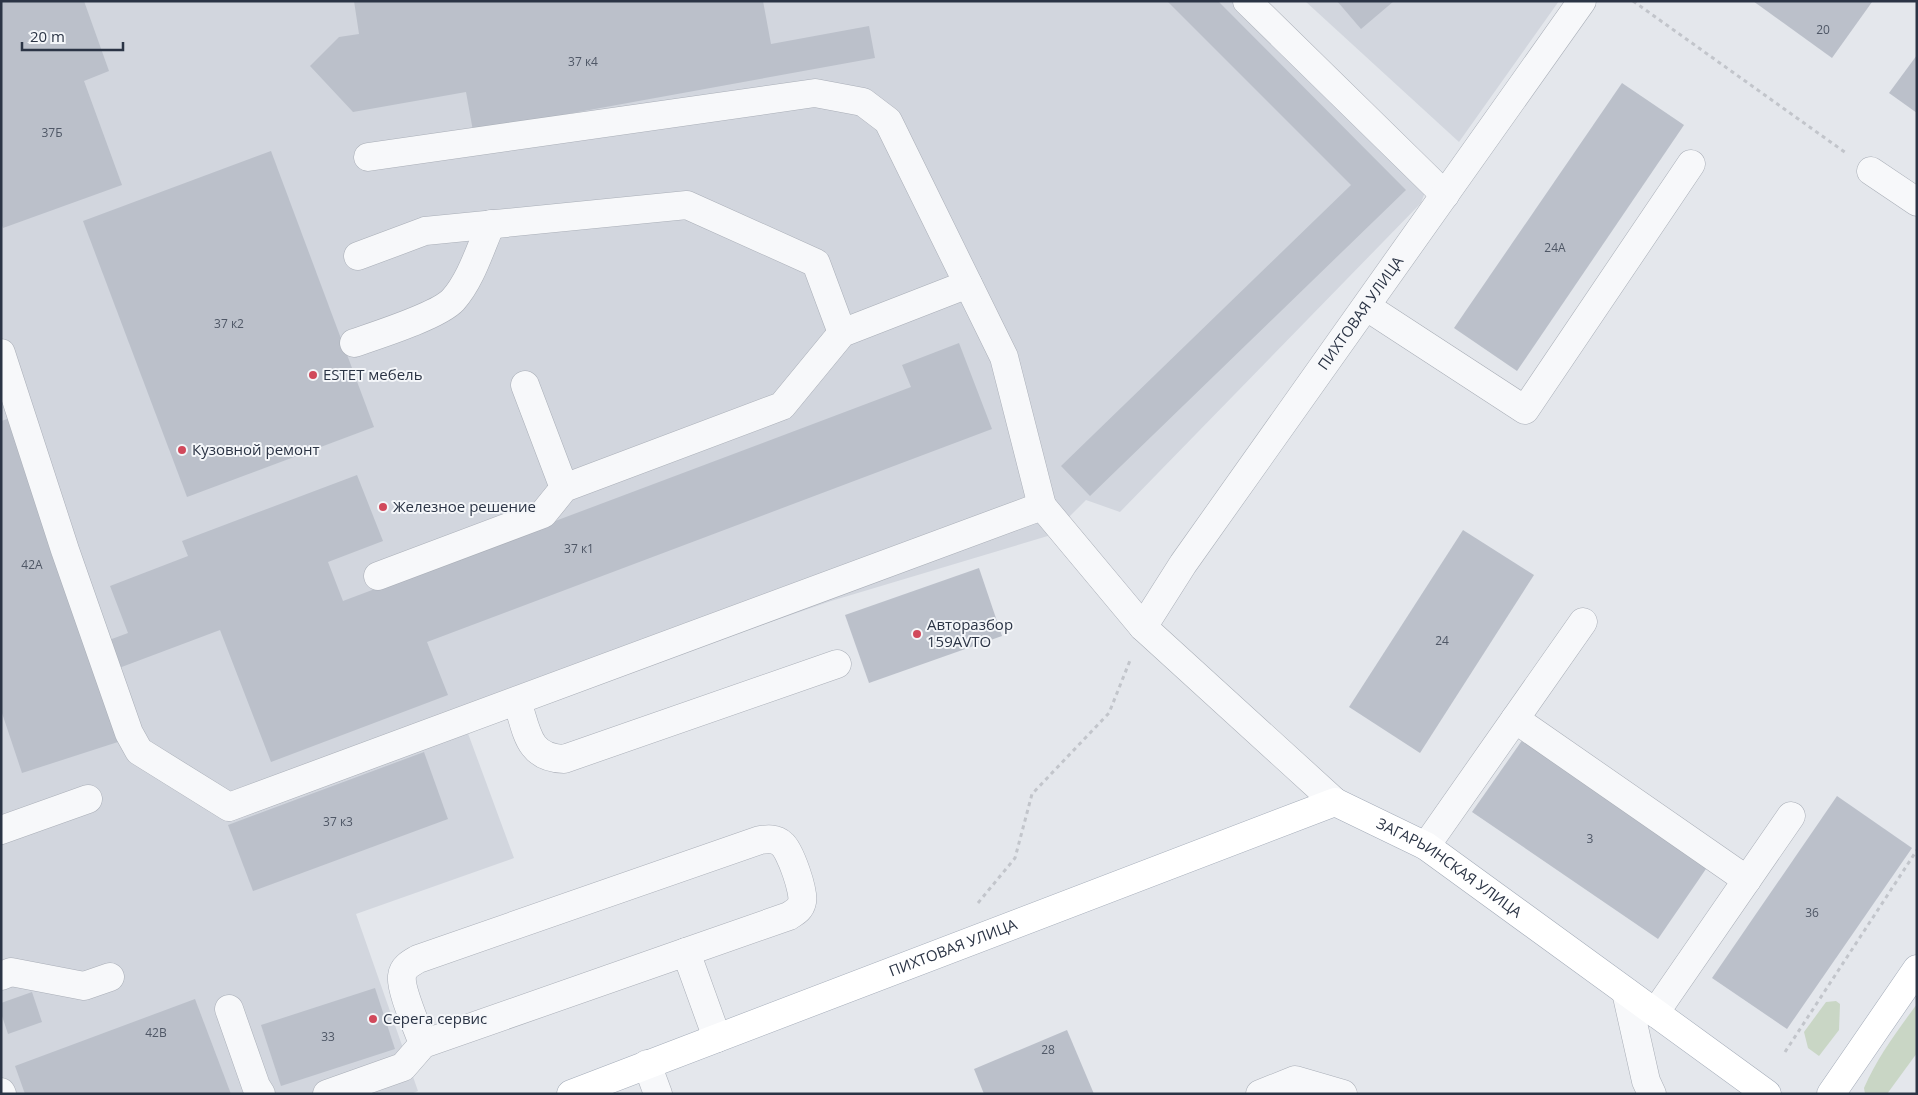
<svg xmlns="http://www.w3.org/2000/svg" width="1918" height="1095" font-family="'Open Sans',sans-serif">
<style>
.built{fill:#d2d6de}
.green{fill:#c9d6c5}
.building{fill:#bbc0ca}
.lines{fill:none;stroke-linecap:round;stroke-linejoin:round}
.minor-casing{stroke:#a9aeb7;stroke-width:29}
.major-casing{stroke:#a3abb8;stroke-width:29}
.path{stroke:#c2c5cb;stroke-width:3;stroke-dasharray:4 4;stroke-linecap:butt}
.minor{stroke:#f7f8fa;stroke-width:28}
.major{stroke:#fff;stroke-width:28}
.poi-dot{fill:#d1495b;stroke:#f4f6f9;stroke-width:2}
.labels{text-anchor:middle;stroke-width:4;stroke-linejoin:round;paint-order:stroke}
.number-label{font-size:12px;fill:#4f5766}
.street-label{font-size:15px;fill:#2b3445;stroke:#f4f6f9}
.poi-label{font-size:15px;fill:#2b3445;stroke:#f4f6f9;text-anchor:start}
</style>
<rect width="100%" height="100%" fill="#e4e7ec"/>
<g class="built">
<polygon points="1,1 1256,1 1432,173 1421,203 1120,512 1086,500 1051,535 831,601 466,728 514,858 356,914 418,1091 411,1094 1,1094"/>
<polygon points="1305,1 1559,1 1459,142"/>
</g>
<g class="green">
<polygon points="1836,1001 1840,1004 1839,1030 1819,1056 1808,1048 1804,1032 1826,1002"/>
<path d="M1917,1004V1053L1887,1094H1865L1864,1088C1877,1058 1897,1031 1917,1004Z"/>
</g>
<g class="building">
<polygon points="1,1 84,1 109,71 84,81 122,185 3,228 1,223"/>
<polygon points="354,1 763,1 771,44 869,26 875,58 473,131 466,92 353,112 310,66 339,37 359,34"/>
<polygon points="1167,1 1218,1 1406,190 1090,496 1061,466 1351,185"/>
<polygon points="1337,1 1394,1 1361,29"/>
<polygon points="1753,1 1871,1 1872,2 1832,58"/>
<polygon points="1917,55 1917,113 1889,93"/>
<polygon points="1622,83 1684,125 1517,371 1454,328"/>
<polygon points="271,151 374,427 187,497 83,221"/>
<polygon points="959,343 992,429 427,642 448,695 271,762 220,630 111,671 101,643 128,633 110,586 188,556 182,541 357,475 383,541 328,562 343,601 911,387 902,365"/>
<polygon points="14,417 121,741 22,773 1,710 1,421"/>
<polygon points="1463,530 1534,575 1420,753 1349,707"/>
<polygon points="979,568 1002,636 869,683 845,615"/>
<polygon points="1523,739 1708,866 1658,939 1472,812"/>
<polygon points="424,752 448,819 253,891 228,825"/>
<polygon points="1837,796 1912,848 1787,1029 1712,978"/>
<polygon points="375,988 395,1049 281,1086 261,1025"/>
<polygon points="32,992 42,1022 8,1034 1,1013 1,1003"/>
<polygon points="195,999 231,1094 25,1094 15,1066"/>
<polygon points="1067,1030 1094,1094 984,1094 974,1069"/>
</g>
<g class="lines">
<g class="minor-casing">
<g id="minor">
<polyline points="1247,1 1445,195"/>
<polyline points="368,157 815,93 863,102 888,121 1004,357 1042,506"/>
<polyline points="1871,171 1917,202"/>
<polyline points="358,256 425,231 687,205 816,263 842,333"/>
<polyline points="1367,307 1525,410 1691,164"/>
<path d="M354,343C377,335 438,316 453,300C471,280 480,249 491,224"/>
<polyline points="1,353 65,550 129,733 139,751 229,807 1042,506 1143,627 1335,802"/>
<polyline points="525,385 564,488"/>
<polyline points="378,576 543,514 564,488 782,406 842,333 968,284"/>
<path id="s1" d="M1143,627L1183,564L1582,1"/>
<path d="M517,701C527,730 527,758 564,759L837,664"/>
<polyline points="1515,719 1747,880"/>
<polyline points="1,830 88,799"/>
<polyline points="1426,846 1583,622"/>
<polyline points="1,976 11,972 84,986 110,977"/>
<polyline points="1626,992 1646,1081 1652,1094"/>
<polyline points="229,1009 256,1086 261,1094"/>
<polyline points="1655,1013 1791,816"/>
<path d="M423,1044C418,1029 400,990 402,976C403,967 411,963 418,959L760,840C767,839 776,838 782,844C790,850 805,893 802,902C800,910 795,912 789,916L686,952"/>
<polyline points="647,1064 658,1094"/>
<polyline points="1,1092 2,1094"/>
<polyline points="327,1094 403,1067 423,1044 686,952 717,1038"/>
<polyline points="1260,1094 1295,1080 1343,1094"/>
</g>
</g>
<g class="major-casing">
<g id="major">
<path id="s2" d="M571,1094L1335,802L1426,846L1767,1094"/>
<polyline points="1831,1094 1917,969"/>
</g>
</g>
<g class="path">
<polyline points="1633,1 1846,153"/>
<polyline points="978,903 1015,858 1032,794 1109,713 1131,658"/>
<polyline points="1785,1052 1917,850"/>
</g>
<use href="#minor" class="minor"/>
<use href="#major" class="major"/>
</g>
<g class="poi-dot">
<circle cx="313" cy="375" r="5"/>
<circle cx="182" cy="450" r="5"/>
<circle cx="383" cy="507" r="5"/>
<circle cx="917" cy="634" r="5"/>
<circle cx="373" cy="1019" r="5"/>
</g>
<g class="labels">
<g class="number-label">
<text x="1823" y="34">20</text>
<text x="583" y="66">37 к4</text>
<text x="52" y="137">37Б</text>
<text x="1555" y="252">24А</text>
<text x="229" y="328">37 к2</text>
<text x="579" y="553">37 к1</text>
<text x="32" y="569">42А</text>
<text x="1442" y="645">24</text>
<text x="338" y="826">37 к3</text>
<text x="1590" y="843">3</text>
<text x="1812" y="917">36</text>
<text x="156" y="1037">42В</text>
<text x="328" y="1041">33</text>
<text x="1048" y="1054">28</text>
</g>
<g class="street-label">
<text dy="5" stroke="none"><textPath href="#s1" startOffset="382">ПИХТОВАЯ УЛИЦА</textPath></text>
<text dy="5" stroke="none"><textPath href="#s2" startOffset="950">ЗАГАРЬИНСКАЯ УЛИЦА</textPath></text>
<text dy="5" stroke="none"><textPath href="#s2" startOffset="409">ПИХТОВАЯ УЛИЦА</textPath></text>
</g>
<g class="poi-label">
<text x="323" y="380">ESTET мебель</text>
<text x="192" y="455">Кузовной ремонт</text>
<text x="393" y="512">Железное решение</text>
<text x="927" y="630">Авторазбор<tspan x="927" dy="17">159AVTO</tspan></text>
<text x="383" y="1024">Серега сервис</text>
</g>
</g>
<rect width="1918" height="1095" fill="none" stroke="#2b3445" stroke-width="5"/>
<path d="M22 42v8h101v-8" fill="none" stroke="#2b3445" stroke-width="2.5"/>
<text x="30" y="42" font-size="15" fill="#2b3445" stroke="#f4f6f9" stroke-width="4" paint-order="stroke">20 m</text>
</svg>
